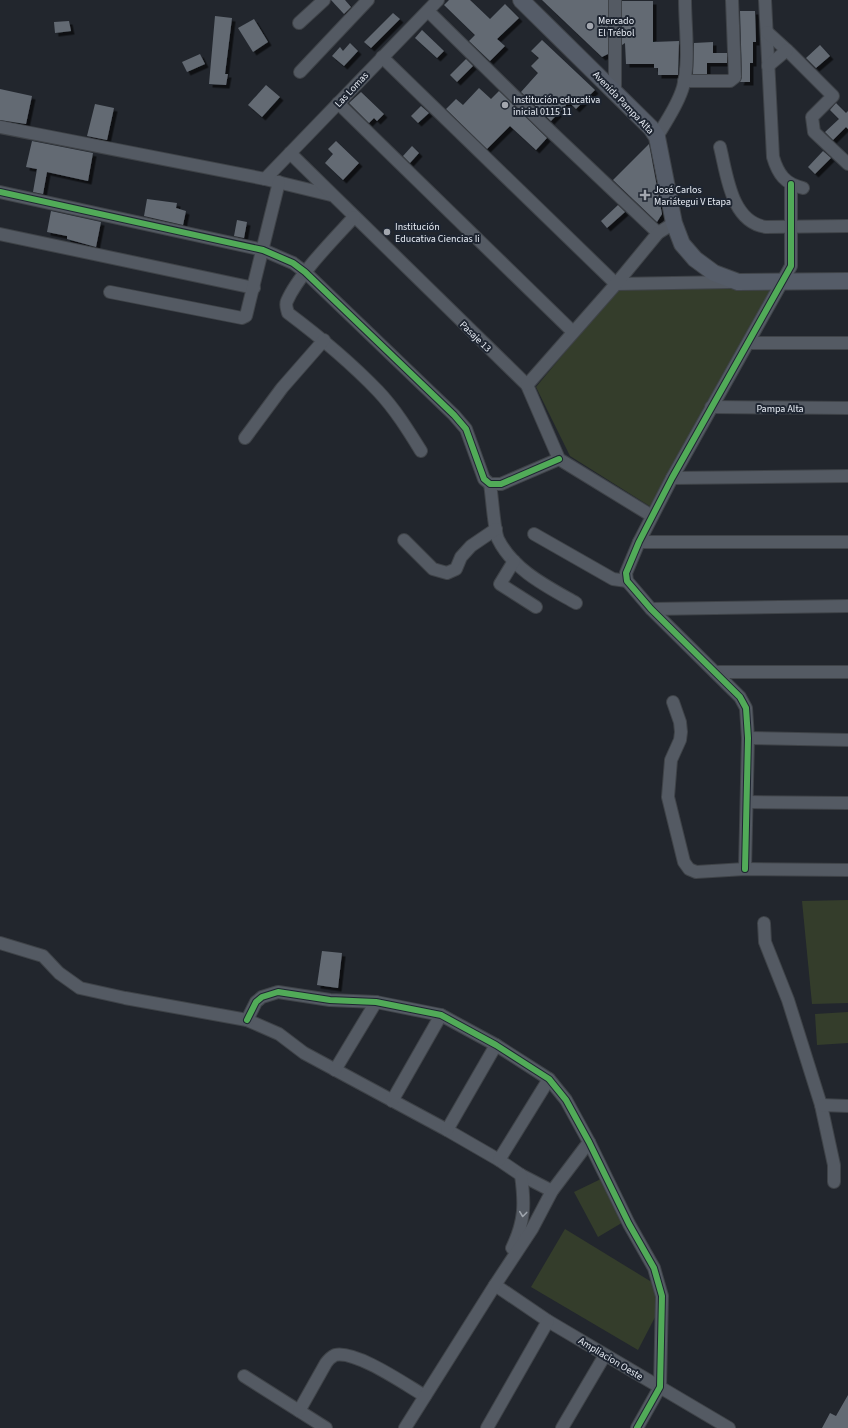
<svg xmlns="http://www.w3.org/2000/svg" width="848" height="1428" font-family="'Source Sans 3',sans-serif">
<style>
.green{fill:#343d2b}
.building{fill:#636a73;filter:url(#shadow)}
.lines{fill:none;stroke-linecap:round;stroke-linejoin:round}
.street-casing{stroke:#3f4348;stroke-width:14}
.secondary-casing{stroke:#3f4348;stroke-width:18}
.street{stroke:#545a63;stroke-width:12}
.secondary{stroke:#555c68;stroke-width:16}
.cycleway-casing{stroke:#1e2531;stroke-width:8}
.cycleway{stroke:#51ab58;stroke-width:6}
.oneway{stroke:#9ea4ac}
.poi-dot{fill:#a3a7af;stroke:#1e2531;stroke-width:1.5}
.labels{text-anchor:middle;stroke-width:4;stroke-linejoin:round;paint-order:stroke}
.poi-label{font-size:10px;fill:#e8edf5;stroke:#1e2531;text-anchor:start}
.street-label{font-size:10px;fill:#e8edf5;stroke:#1e2531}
</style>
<defs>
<filter id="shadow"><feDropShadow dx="3.5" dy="3.5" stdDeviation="0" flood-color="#0009"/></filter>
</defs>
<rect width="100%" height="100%" fill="#22262d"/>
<g class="green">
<polygon points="620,286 770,286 774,291 651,507 570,456 536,387"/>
<polygon points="848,900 848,1003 812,1004 802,901"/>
<polygon points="848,1012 848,1043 817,1045 815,1014"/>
<polygon points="603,1178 625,1221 598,1237 574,1192"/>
<polygon points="565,1229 668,1292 638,1350 531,1287"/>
</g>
<g class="building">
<polygon points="331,0 345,0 351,7 344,14"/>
<polygon points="449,0 470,0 490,19 505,4 519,18 497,39 505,46 490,61 469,41 475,35 444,5"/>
<polygon points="542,0 608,0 608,54 602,57"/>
<polygon points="622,1 653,1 653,42 679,41 678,75 658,75 658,68 654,68 654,64 626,64 625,43 622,45"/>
<polygon points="740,11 755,11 756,42 753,42 753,63 750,63 750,82 740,82 742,77"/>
<polygon points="393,13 400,19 371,48 364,42"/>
<polygon points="215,16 232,18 225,74 228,74 226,85 209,84"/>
<polygon points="254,19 268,42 253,52 238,28"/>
<polygon points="69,21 71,31 55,33 54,22"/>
<polygon points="422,30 444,51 437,58 415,38"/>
<polygon points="542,40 595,90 576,109 569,102 551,121 521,92 538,73 531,66 539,58 531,51"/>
<polygon points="713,42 713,53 727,53 727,63 707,63 707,74 693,74 694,43"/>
<polygon points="350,43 358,51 344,66 332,56 340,47 343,51"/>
<polygon points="820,45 830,56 816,68 806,58"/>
<polygon points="200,54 205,64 187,72 182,62"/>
<polygon points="466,59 473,66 457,82 450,75"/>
<polygon points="266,85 280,97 262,117 248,105"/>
<polygon points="479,88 491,99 499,91 547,138 536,150 510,126 487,149 446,109 456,99 463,105"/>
<polygon points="0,89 32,96 26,124 0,120"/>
<polygon points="361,92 384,114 377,121 374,118 369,123 349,103"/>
<polygon points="836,103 846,113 848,111 848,129 846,127 833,140 825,132 839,119 830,110"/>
<polygon points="95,104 114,108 107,140 87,136"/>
<polygon points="421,106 429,113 418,123 411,116"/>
<polygon points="32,141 93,153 88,181 47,172 43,194 33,192 37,169 26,167"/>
<polygon points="336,141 359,163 343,180 325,163 333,154 328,149"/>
<polygon points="649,144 662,214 657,222 613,180"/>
<polygon points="412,146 419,153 410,163 403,156"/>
<polygon points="823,151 831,158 815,174 808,167"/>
<polygon points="147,199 177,203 176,208 186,211 183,225 144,216"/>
<polygon points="618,205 625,212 607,228 601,221"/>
<polygon points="51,211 101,222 96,247 67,239 67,236 47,232"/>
<polygon points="237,220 247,222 244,238 234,236"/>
<polygon points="322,951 342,953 338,988 317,985"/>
<polygon points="848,1395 848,1428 822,1428 830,1413 836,1416"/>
</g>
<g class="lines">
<g class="street-casing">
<g id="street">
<polyline points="615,0 615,91"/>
<path d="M765,0L773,157C778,174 785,184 803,188"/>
<polyline points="428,11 544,125 658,233"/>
<polyline points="299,23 324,0"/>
<polyline points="767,32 790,53 833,96 812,117 814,132 848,164"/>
<polyline points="382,57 616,284 730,282"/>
<polyline points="768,66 787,50"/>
<polyline points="300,72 368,0"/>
<polyline points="684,81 730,81 735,77 732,0"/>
<polyline points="338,103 573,332"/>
<polyline points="0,127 265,179 331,195"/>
<path d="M657,137C666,121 678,105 683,87C690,62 685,26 685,0"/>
<path d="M720,147C727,175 731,222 766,227L848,226"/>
<polyline points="290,153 527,385 559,459 652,516"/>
<polyline points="265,179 438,0"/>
<polyline points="0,192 263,250 293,263 305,272 454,415 466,429 484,479 490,484 501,484 559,459"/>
<path d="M354,217C334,239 298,275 287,301C285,305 287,309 288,313C320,337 351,363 378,391C395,409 408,430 421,451"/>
<polyline points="0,234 254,288"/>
<polyline points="110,292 242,318 246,316 279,182"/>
<polyline points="749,343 848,343"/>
<polyline points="527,385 616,284 658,233 674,223"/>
<polyline points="711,407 848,408"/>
<polyline points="245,438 282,388 324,340"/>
<polyline points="672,478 848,476"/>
<path d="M490,484C492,495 494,530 498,539C513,570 548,587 576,603"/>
<polyline points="534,534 613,579 627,581"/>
<polyline points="404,540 433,569 447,573 456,569 461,557 471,546 496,529"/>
<polyline points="639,542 848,542"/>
<polyline points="514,561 500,584 536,607"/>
<polyline points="651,609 848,606"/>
<polyline points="715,672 848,672"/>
<polyline points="673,702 680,722 681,732 680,740 671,760 668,797 684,862 689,869 696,872 745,869 848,870"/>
<polyline points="748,738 848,740"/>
<polyline points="748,802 848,803"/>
<polyline points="745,869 748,738 746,708 740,697 651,609 627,581 626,573 639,542 672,478 791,266 791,184"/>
<polyline points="764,923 765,942 788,1000 821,1105 834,1165 834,1182"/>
<polyline points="0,943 43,956 59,973 80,988 125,998 247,1020 279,1034 304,1053 447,1130 499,1160 521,1175 552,1191"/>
<polyline points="247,1020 256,1002 262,997 278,992 330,1000 376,1002 441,1015 496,1045 549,1079 566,1100 589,1142 629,1224 654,1268 662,1296 660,1387 637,1428"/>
<polyline points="335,1070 376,1002"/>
<polyline points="392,1101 441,1015"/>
<polyline points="821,1105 848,1106"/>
<polyline points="447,1130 496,1045"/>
<polyline points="499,1160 549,1079"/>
<path d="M512,1248C525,1221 525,1204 521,1175"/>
<polyline points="495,1285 548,1321 729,1428"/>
<polyline points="244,1376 326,1428"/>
<path d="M299,1411L326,1363C329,1359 331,1357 335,1355C356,1350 406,1385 425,1396"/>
<polyline points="405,1428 495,1285 532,1229 552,1191 589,1142"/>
<polyline points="487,1428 548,1321"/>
<polyline points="562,1428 605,1355"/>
</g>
</g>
<g class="secondary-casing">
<polyline id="secondary" points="521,0 651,128 657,137 674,223 682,244 695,259 714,273 738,282 848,281"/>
</g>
<use href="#street" class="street"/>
<use href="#secondary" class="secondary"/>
<g class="cycleway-casing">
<g id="cycleway">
<polyline points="0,192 263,250 293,263 305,272 454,415 466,429 484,479 490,484 501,484 559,459"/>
<polyline points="745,869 748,738 746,708 740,697 651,609 627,581 626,573 639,542 672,478 791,266 791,184"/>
<polyline points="247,1020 256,1002 262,997 278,992 330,1000 376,1002 441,1015 496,1045 549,1079 566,1100 589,1142 629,1224 654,1268 662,1296 660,1387 637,1428"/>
</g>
</g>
<use href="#cycleway" class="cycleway"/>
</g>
<defs><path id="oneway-chevron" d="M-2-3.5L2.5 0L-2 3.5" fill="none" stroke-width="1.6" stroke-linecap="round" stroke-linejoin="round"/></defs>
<use class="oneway" href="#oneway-chevron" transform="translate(523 1214) rotate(97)"/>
<g class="poi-dot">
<circle cx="590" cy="26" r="4"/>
<circle cx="505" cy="105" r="4"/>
<path d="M643 189h4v4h4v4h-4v4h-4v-4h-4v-4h4z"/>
<circle cx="387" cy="232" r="4"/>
</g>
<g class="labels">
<g class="poi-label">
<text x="598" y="24">Mercado<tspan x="598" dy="12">El Trébol</tspan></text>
<text x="513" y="103">Institución educativa<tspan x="513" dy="12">inicial 0115 11</tspan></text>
<text x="654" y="193">José Carlos<tspan x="654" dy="12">Mariátegui V Etapa</tspan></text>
<text x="395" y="230">Institución<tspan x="395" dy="12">Educativa Ciencias Ii</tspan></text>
</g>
<g class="street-label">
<text transform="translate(351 89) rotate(-47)" y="4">Las Lomas</text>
<text transform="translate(624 102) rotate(46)" y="4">Avenida Pampa Alta</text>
<text transform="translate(476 336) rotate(44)" y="4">Pasaje 13</text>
<text x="780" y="412">Pampa Alta</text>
<text transform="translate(611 1358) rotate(31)" y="4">Ampliacion Oeste</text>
</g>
</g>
</svg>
